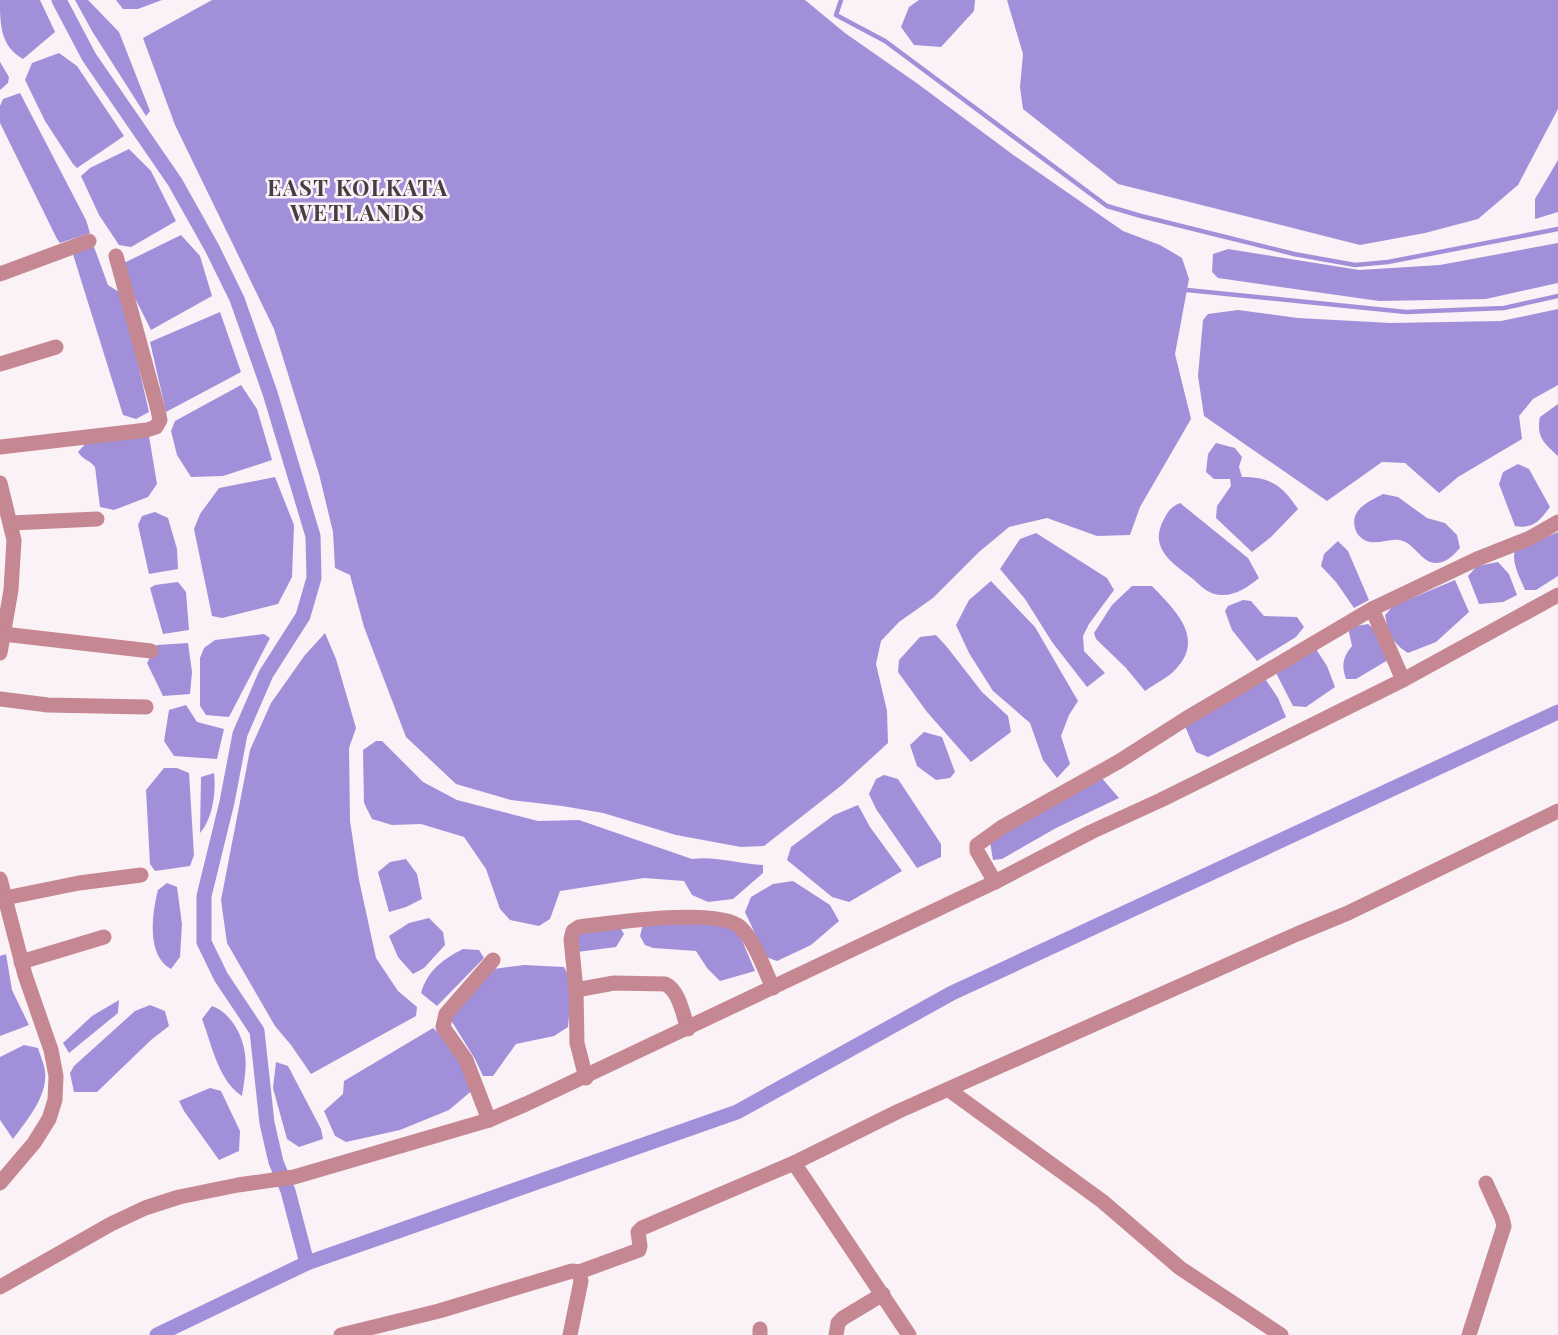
<svg xmlns="http://www.w3.org/2000/svg" width="1558" height="1335" font-family="'Playfair Display',serif">
<style>
.water{fill:#a190d9}
.lines{fill:none;stroke-linecap:round;stroke-linejoin:round}
.stream{stroke:#a190d9;stroke-width:4.5}
.canal{stroke:#a190d9;stroke-width:15}
.minor{stroke:#c58893;stroke-width:15}
.labels{text-anchor:middle;stroke-width:5;stroke-linejoin:round;paint-order:stroke}
.district-label{font-size:22px;font-weight:bold;letter-spacing:1.5px;fill:#453f42;stroke:#faf2f7}
</style>
<rect width="100%" height="100%" fill="#faf2f7"/>
<g class="water">
<path d="M0,0H40L55,32L23,59C0,46 0,24 0,0Z"/>
<polygon points="75,0 88,0 119,32 150,111 146,116 92,31"/>
<polygon points="116,0 162,0 138,9 123,9"/>
<polygon points="212,0 805,0 845,33 918,84 1012,154 1123,231 1160,245 1182,258 1189,279 1175,354 1191,419 1140,507 1130,535 1097,536 1047,518 1009,527 979,552 933,598 899,622 881,641 876,664 887,711 888,743 842,785 764,846 741,847 676,835 603,813 562,806 511,800 456,784 406,737 364,627 350,575 335,568 333,532 319,474 274,329 175,125 143,38"/>
<polygon points="919,0 975,0 974,11 941,47 914,45 901,27 909,7"/>
<polygon points="1007,0 1558,0 1558,109 1518,185 1478,219 1425,233 1360,245 1118,184 1023,109 1020,87 1023,54"/>
<polygon points="59,53 77,66 124,136 77,168 73,164 45,121 25,80 32,63"/>
<polygon points="0,62 9,77 8,83 0,90"/>
<polygon points="20,93 86,220 90,233 60,243 57,239 0,123 0,106 3,99"/>
<polygon points="129,149 151,171 176,221 131,247 119,245 99,215 81,176 90,168"/>
<polygon points="1558,160 1558,212 1535,219 1535,199"/>
<polygon points="181,235 200,256 212,296 151,330 134,296 124,263"/>
<polygon points="1558,243 1558,283 1486,299 1379,301 1218,278 1212,272 1213,254 1228,249 1359,270 1440,265"/>
<polygon points="94,247 108,285 122,294 149,412 136,419 123,415 72,251"/>
<polygon points="1558,309 1558,385 1533,399 1519,416 1522,439 1458,477 1439,493 1405,463 1382,462 1327,501 1204,416 1198,376 1203,320 1208,314 1238,310 1298,318 1391,323 1501,321"/>
<polygon points="220,312 241,372 166,412 150,342"/>
<polygon points="241,385 257,409 272,460 223,476 191,477 177,455 171,431 175,421"/>
<path d="M1558,404V456C1544,443 1536,437 1540,417Z"/>
<path d="M149,436L157,484L148,497L114,510L100,507L95,467C90,460 83,460 78,452L86,443Z"/>
<path d="M1216,443L1235,448L1242,457L1239,467L1242,477C1271,477 1283,486 1298,509L1271,537L1252,552L1216,518L1217,506L1231,486L1230,479H1214L1206,472L1208,454Z"/>
<path d="M1518,464L1529,469L1550,507C1539,521 1534,529 1515,526L1499,484L1503,472Z"/>
<polygon points="275,477 294,525 292,577 278,604 222,618 212,616 194,529 200,514 219,488"/>
<path d="M1383,494L1398,497L1427,518L1445,523L1457,535L1460,548C1454,554 1447,563 1437,563C1423,564 1416,546 1403,541C1391,537 1382,544 1370,542C1364,541 1358,536 1356,531C1348,510 1368,502 1383,494Z"/>
<path d="M1180,503L1248,558L1259,578C1248,587 1235,596 1221,595C1209,595 1201,586 1193,579C1172,563 1148,548 1164,519C1168,511 1171,507 1180,503Z"/>
<polygon points="155,512 168,518 177,549 178,569 149,574 138,525 142,516"/>
<path d="M1558,532V576L1536,590H1525C1520,578 1511,562 1515,550Z"/>
<polygon points="1036,533 1107,578 1114,590 1089,624 1083,636 1084,651 1105,673 1087,687 1052,642 1025,599 1000,569 1020,539"/>
<polygon points="1338,541 1348,551 1369,600 1354,608 1336,582 1321,566 1324,554"/>
<polygon points="1498,562 1509,574 1517,595 1503,602 1479,604 1468,576 1477,566"/>
<path d="M1455,580L1469,612L1436,642L1408,653C1393,644 1388,633 1385,615L1393,606Z"/>
<polygon points="991,581 1035,627 1078,701 1069,715 1061,736 1070,764 1057,778 1043,760 1030,723 993,691 969,653 956,625 969,600"/>
<polygon points="178,582 186,592 189,630 163,634 150,588 155,585"/>
<path d="M1132,586H1152C1174,609 1206,638 1176,669C1168,678 1154,684 1145,691L1126,668L1096,639L1094,633L1112,605Z"/>
<polygon points="1243,600 1251,601 1264,616 1297,617 1304,627 1296,637 1257,661 1232,630 1225,611 1228,606"/>
<path d="M1368,624L1378,632L1388,660L1356,679H1346C1341,665 1343,657 1352,646L1349,632L1351,627Z"/>
<polygon points="325,633 336,659 356,728 349,748 350,821 359,880 376,958 398,991 417,1007 416,1016 311,1074 291,1045 275,1026 227,943 221,900 250,750 271,703 305,655"/>
<polygon points="264,634 270,638 229,717 206,715 200,706 200,658 204,648 215,640"/>
<polygon points="936,635 947,647 982,692 1008,716 1011,732 971,762 927,712 898,672 899,660 920,637"/>
<polygon points="188,643 192,672 190,694 163,696 147,663 157,645"/>
<polygon points="1316,649 1327,666 1335,687 1306,707 1293,706 1275,671"/>
<polygon points="1266,680 1278,698 1286,717 1208,757 1196,752 1184,724"/>
<polygon points="186,705 197,722 224,729 217,759 174,756 164,741 169,710"/>
<polygon points="924,732 942,737 955,772 950,778 936,780 917,766 910,745"/>
<path d="M376,741H382L423,782L457,800L538,821L579,820L692,859C716,856 739,864 763,865V873L733,899L708,902L692,895L684,881L644,878L560,891L550,919L539,926L510,920L500,909L486,869L464,837L421,824L392,825L372,819L364,803L363,750Z"/>
<polygon points="164,768 177,768 189,773 194,855 190,866 155,871 150,864 146,790"/>
<path d="M214,773C216,792 213,818 200,833L201,777Z"/>
<polygon points="884,775 898,779 941,844 941,857 917,868 876,809 869,794 876,779"/>
<polygon points="1101,777 1119,798 1056,828 1002,859 993,860 990,842"/>
<polygon points="858,805 870,827 902,871 849,902 832,897 787,860 791,847 834,815"/>
<polygon points="406,859 417,874 422,899 406,907 389,912 378,872 390,862"/>
<polygon points="793,881 830,905 839,921 811,945 777,961 766,957 745,912 751,897 773,884"/>
<path d="M167,883L177,887L182,924L180,957L171,969C146,956 152,913 158,890Z"/>
<polygon points="429,918 443,932 445,945 424,968 413,974 398,957 389,936 409,923"/>
<polygon points="726,922 741,938 755,971 720,981 707,968 696,951 653,948 645,945 640,936 643,924"/>
<polygon points="619,926 624,934 616,947 577,952 574,934"/>
<path d="M463,949L479,950L484,958L437,1006L421,993C427,971 443,959 463,949Z"/>
<polygon points="6,954 12,990 29,1025 0,1036 0,956"/>
<polygon points="524,965 564,967 572,982 568,1027 554,1036 516,1044 493,1076 483,1076 475,1059 449,1017 486,970"/>
<polygon points="119,1000 118,1013 69,1053 63,1043 92,1016"/>
<polygon points="150,1005 165,1011 169,1026 151,1040 97,1092 74,1092 70,1073 74,1066 135,1011"/>
<path d="M212,1006C230,1012 243,1035 245,1054C247,1067 244,1083 242,1096C218,1080 212,1045 202,1019Z"/>
<polygon points="433,1028 463,1056 475,1088 449,1110 400,1130 346,1142 335,1136 324,1111 343,1094 344,1081"/>
<path d="M24,1045L38,1048C40,1055 44,1063 45,1071C48,1096 27,1120 13,1139L0,1120V1057Z"/>
<polygon points="276,1062 288,1066 321,1129 323,1139 299,1147 287,1139 273,1088"/>
<polygon points="210,1088 221,1091 240,1131 239,1151 219,1160 184,1111 179,1101"/>
</g>
<g class="lines">
<g class="stream">
<polyline points="841,0 836,15 885,41 1107,206 1141,216 1294,254 1355,265 1388,262 1558,229"/>
<polyline points="1187,290 1406,312 1504,308 1558,296"/>
</g>
<g class="canal">
<polyline points="59,0 89,57 175,182 212,248 237,299 270,393 313,536 314,578 303,616 266,674 240,734 227,802 204,896 204,942 221,977 257,1031 267,1123 276,1162 288,1191 307,1263"/>
<polyline points="157,1335 307,1263 737,1112 952,993 1558,712"/>
</g>
<g class="minor">
<polyline points="0,274 89,241"/>
<polyline points="0,364 56,347"/>
<polyline points="0,447 147,430 156,427 160,420 158,410 116,256"/>
<polyline points="0,483 14,540 11,590 0,653"/>
<polyline points="11,523 97,519"/>
<polyline points="1372,609 1403,680"/>
<polyline points="3,634 151,651"/>
<polyline points="0,699 48,705 146,707"/>
<polyline points="0,879 25,975 51,1050 56,1076 55,1100 49,1119 34,1143 0,1183"/>
<polyline points="995,882 977,851 977,845 1002,827 1118,762 1187,718 1372,609 1477,559 1530,538 1558,522"/>
<polyline points="5,898 79,883 141,875"/>
<polyline points="21,962 104,937"/>
<path d="M576,990L614,983L665,984C679,990 683,1015 688,1029"/>
<path d="M586,1078L577,1043L576,990L571,939L573,931L579,927C609,923 718,907 740,927C754,939 765,971 773,988"/>
<polyline points="949,1090 1102,1201 1180,1268 1281,1335"/>
<polyline points="489,1120 466,1060 443,1027 446,1014 493,960"/>
<polyline points="794,1163 909,1335"/>
<polyline points="579,1272 639,1250 640,1246 638,1232 642,1228 794,1163 899,1111 1297,934 1348,913 1558,811"/>
<polyline points="0,1287 111,1224 145,1208 179,1197 238,1185 294,1177 489,1120 526,1104 995,882 1091,832 1161,800 1403,680 1558,595"/>
<polyline points="760,1329 760,1335"/>
<polyline points="341,1335 439,1311 572,1271 579,1272 581,1281 570,1335"/>
<polyline points="836,1335 838,1323 843,1318 883,1294"/>
<polyline points="1469,1335 1504,1226 1502,1218 1486,1183"/>
</g>
</g>
<g class="labels">
<g class="district-label">
<text x="358" y="196">EAST KOLKATA<tspan x="358" dy="25">WETLANDS</tspan></text>
</g>
</g>
</svg>
